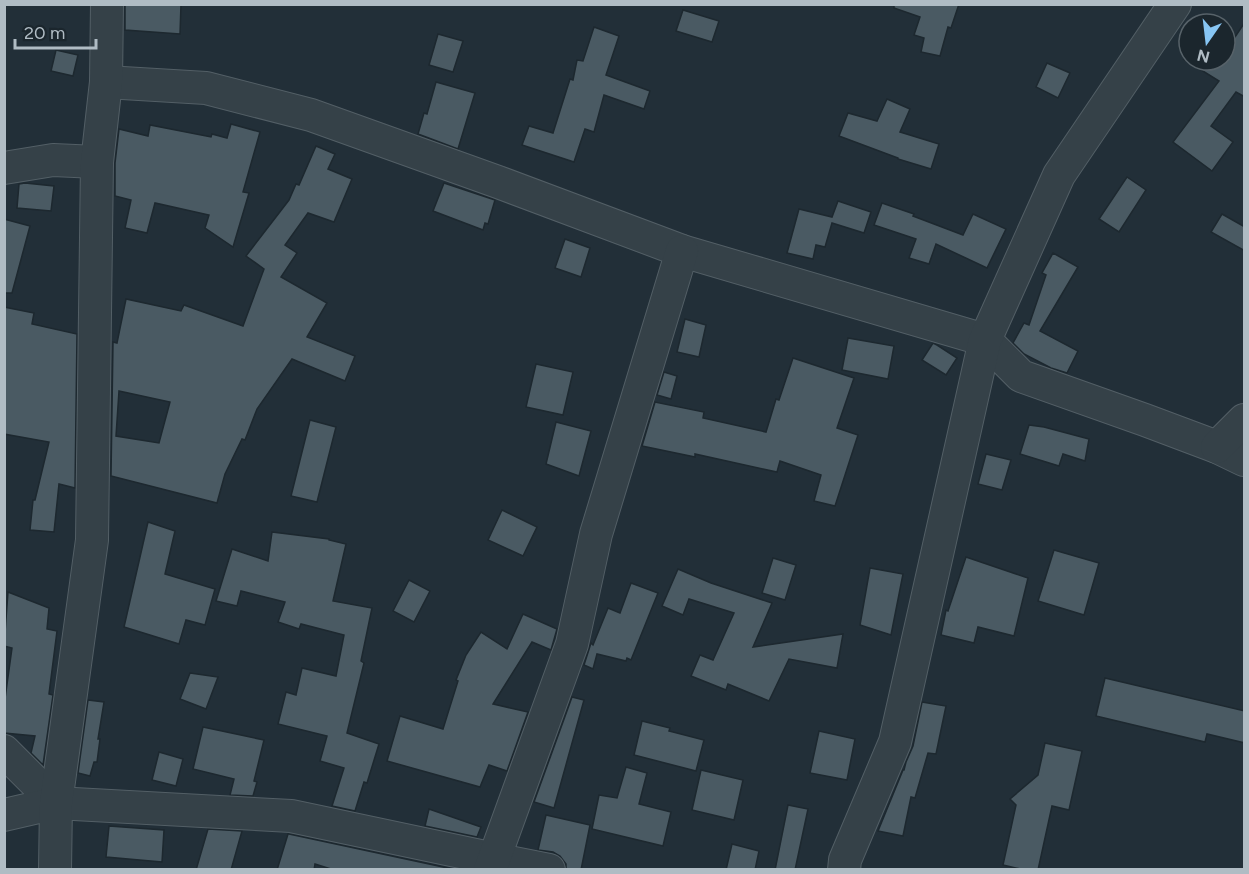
<svg xmlns="http://www.w3.org/2000/svg" width="1249" height="874" font-family="Figtree,sans-serif">
<style>
.building{fill:#4a5a63;stroke:#1d282f;stroke-width:1.5;fill-rule:evenodd}
.lines{fill:none;stroke-linecap:round;stroke-linejoin:round}
.minor-casing{stroke:#535f66;stroke-width:34}
.minor{stroke:#354148;stroke-width:32}
</style>
<rect width="100%" height="100%" fill="#222f38"/>
<g class="building">
<polygon points="125,4 181,4 180,34 125,30"/>
<polygon points="894,4 959,4 951,28 948,27 940,56 921,52 924,38 914,35 920,17 894,8"/>
<polygon points="683,10 719,21 712,42 676,31"/>
<polygon points="1245,22 1245,97 1236,92 1211,126 1233,142 1212,171 1173,142 1219,81 1185,60 1225,60 1225,52"/>
<polygon points="594,27 619,36 606,75 650,91 644,109 604,95 594,132 585,129 574,162 522,145 529,126 553,133 570,79 573,80 577,60 583,61"/>
<polygon points="438,34 463,41 453,72 429,65"/>
<polygon points="56,50 78,55 73,76 51,71"/>
<polygon points="1047,63 1070,73 1058,98 1036,87"/>
<polygon points="436,82 475,93 458,149 418,134 424,113 427,114"/>
<polygon points="887,99 910,109 900,132 939,144 931,169 898,159 898,158 839,136 848,113 877,121"/>
<polygon points="231,124 260,132 243,192 249,193 233,247 205,228 209,215 155,203 147,233 125,228 131,200 115,196 115,163 119,129 148,136 150,125 211,137 212,134 227,138"/>
<path d="M316,146L335,154L328,169L352,179L334,222L308,213L285,245L297,253L281,277L327,303L307,337L355,356L345,381L292,359L257,409L245,440L242,439L225,474L217,503L111,476L113,342L117,343L126,299L181,311L184,305L243,326L264,269L246,256L289,200L296,184L299,185ZM119,391L170,402L159,443L116,436Z"/>
<polygon points="1127,177 1146,190 1119,232 1099,219"/>
<polygon points="25,183 54,186 51,211 17,208 19,184"/>
<polygon points="444,183 495,200 488,224 485,223 483,230 433,211"/>
<polygon points="838,201 871,212 864,233 832,223 825,247 816,245 813,259 787,253 799,209 832,217"/>
<polygon points="882,203 914,214 913,216 963,235 973,214 1006,229 987,268 936,244 929,264 909,258 916,239 874,225"/>
<polygon points="1222,214 1245,227 1245,251 1211,232"/>
<polygon points="4,219 30,226 12,293 4,293"/>
<polygon points="565,239 590,248 581,277 555,268"/>
<polygon points="1053,253 1078,267 1040,331 1078,351 1067,373 1051,368 1024,354 1013,343 1024,323 1029,325 1046,275 1042,273"/>
<polygon points="4,307 34,313 32,324 77,334 75,488 59,484 54,532 30,530 33,500 35,500 49,442 4,434"/>
<polygon points="685,319 706,325 699,357 677,352"/>
<polygon points="848,338 894,346 888,379 842,370"/>
<polygon points="933,343 937,345 957,358 946,375 922,360"/>
<polygon points="793,358 854,378 837,428 858,435 835,506 814,501 821,475 780,461 777,472 695,454 695,457 642,446 655,402 704,412 703,418 766,432 776,399 779,400"/>
<polygon points="536,364 573,372 563,415 526,407"/>
<polygon points="664,372 677,376 671,399 657,395"/>
<polygon points="310,420 336,427 317,502 291,496"/>
<polygon points="556,422 591,431 579,476 546,464"/>
<polygon points="1029,425 1044,427 1089,439 1085,461 1063,454 1059,466 1020,454"/>
<polygon points="986,454 1011,460 1002,490 978,484"/>
<polygon points="502,510 537,527 523,556 488,540"/>
<polygon points="148,522 175,531 165,574 215,589 205,625 186,620 179,644 124,627"/>
<polygon points="272,532 329,539 329,540 346,544 333,601 372,608 361,661 364,663 347,733 379,744 367,783 364,782 355,811 332,806 344,768 320,761 327,736 278,724 286,692 296,695 302,668 336,676 344,635 301,624 299,629 278,622 285,602 241,591 237,606 216,601 232,549 268,561"/>
<polygon points="1054,550 1099,563 1084,615 1038,601"/>
<polygon points="966,557 1028,578 1014,636 978,627 974,643 941,635 946,610 948,611"/>
<polygon points="773,558 796,565 785,600 762,593"/>
<polygon points="870,568 903,574 891,635 860,625"/>
<polygon points="678,569 711,583 772,603 753,647 843,634 837,668 789,659 769,701 728,684 726,690 691,676 700,655 713,660 734,613 689,599 683,615 662,606"/>
<polygon points="409,580 430,591 414,622 393,611"/>
<polygon points="631,583 658,593 631,660 627,658 626,661 597,654 593,669 584,665 591,643 593,645 608,608 620,613"/>
<polygon points="8,592 49,608 47,629 57,631 49,694 53,695 43,765 31,753 35,736 4,733 4,706 12,648 4,646"/>
<polygon points="523,614 557,629 551,650 532,642 493,704 528,712 507,771 489,765 480,787 387,761 400,716 443,729 458,681 456,680 466,655 481,632 507,649"/>
<polygon points="190,673 218,677 206,709 180,699"/>
<polygon points="1105,678 1245,711 1245,743 1207,734 1205,742 1096,716"/>
<polygon points="572,697 584,700 554,808 534,802"/>
<polygon points="88,700 104,702 98,739 100,739 97,762 94,762 90,776 78,773"/>
<polygon points="922,702 946,706 936,754 928,753 915,798 911,797 903,836 878,831 903,770 904,770 906,762 913,746"/>
<polygon points="642,721 670,728 669,731 704,740 696,771 634,755"/>
<polygon points="203,727 264,740 254,781 257,782 253,796 230,795 234,779 193,769"/>
<polygon points="819,731 855,739 847,780 810,773"/>
<polygon points="1045,743 1082,751 1069,810 1052,806 1038,870 1025,870 1003,865 1016,805 1010,799 1038,775"/>
<polygon points="159,752 183,759 176,786 152,780"/>
<polygon points="626,767 647,773 639,804 671,812 663,846 592,829 599,795 617,798"/>
<polygon points="701,770 743,780 734,820 692,810"/>
<polygon points="788,805 808,809 795,870 775,870"/>
<polygon points="429,809 481,827 477,837 425,826"/>
<polygon points="546,815 590,825 581,870 566,870 566,864 560,856 553,852 538,850"/>
<polygon points="109,826 164,830 162,862 106,857"/>
<polygon points="208,829 242,831 231,870 196,870"/>
<polygon points="288,834 289,834 457,870 334,870 315,864 314,870 277,870"/>
<polygon points="732,844 759,851 755,870 726,870"/>
</g>
<g class="lines">
<g class="minor-casing">
<g id="minor">
<polyline points="106,82 206,88 311,115 498,182 682,251 985,340 1021,376 1145,420 1217,447 1244,460"/>
<polyline points="4,168 53,160 97,162"/>
<polyline points="1217,447 1244,420"/>
<polyline points="4,751 56,803"/>
<polyline points="4,815 56,803 291,816 494,859 549,870"/>
<polyline points="55,870 56,803 92,540 97,162 106,82 107,4"/>
<polyline points="490,870 572,644 596,534 682,251"/>
<polyline points="844,870 845,860 895,742 985,340 1059,175 1175,4"/>
</g>
</g>
<use href="#minor" class="minor"/>
</g>
<rect width="1249" height="874" fill="none" stroke="#b0bcc4" stroke-width="12"/>
<g transform="translate(1207 42) rotate(194)"><circle r="28" fill="#1b262d" stroke="#576269" stroke-width="1.5"/>
<path d="M0-4.5L10 22L0 15L-10 22Z" fill="#87c5f3"/>
<text y="-9" font-size="16" font-weight="bold" text-anchor="middle" fill="#b0bcc4">N</text>
</g>
<path d="M15 39v9h81v-9" fill="none" stroke="#b0bcc4" stroke-width="3"/>
<text x="24" y="39" font-size="18" fill="#b0bcc4" stroke="#1b262d" stroke-width="4.5" paint-order="stroke">20 m</text>
</svg>
